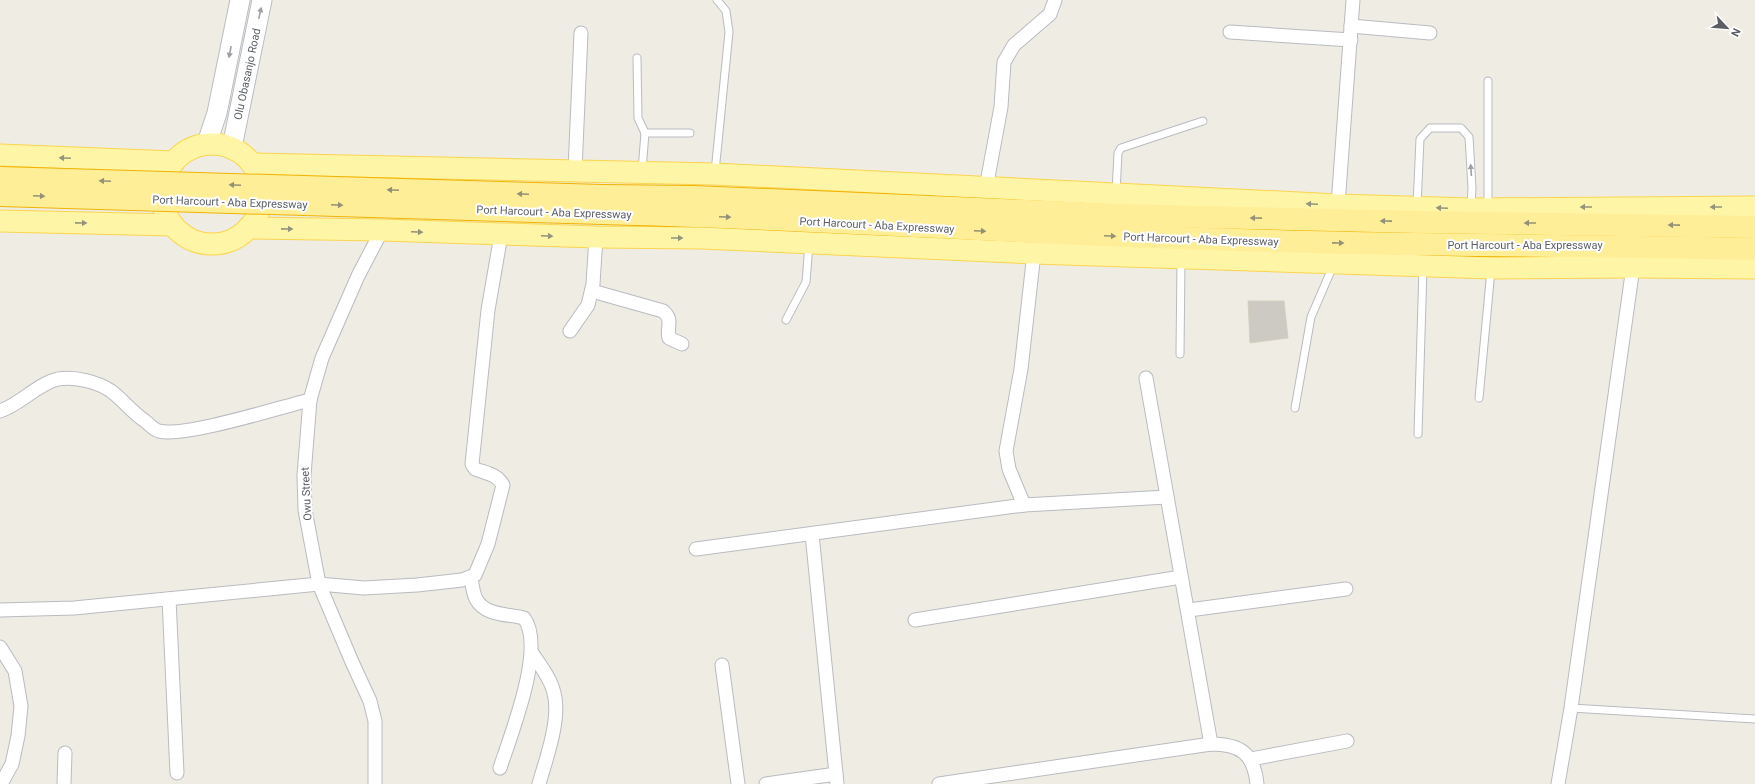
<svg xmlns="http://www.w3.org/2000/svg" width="1755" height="784" font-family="Roboto,sans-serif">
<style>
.building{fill:#cccac2;stroke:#d4cfc0}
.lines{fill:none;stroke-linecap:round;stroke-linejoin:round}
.service-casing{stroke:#b8bbc0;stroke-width:9}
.minor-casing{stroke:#b8bbc0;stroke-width:15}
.secondary-casing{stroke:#b8bcc2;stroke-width:21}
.primary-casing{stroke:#fcd44e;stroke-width:23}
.trunk-casing{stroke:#f1b200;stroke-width:24}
.service{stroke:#fff;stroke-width:7}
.minor{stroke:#fff;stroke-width:13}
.secondary{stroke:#fff;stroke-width:19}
.primary{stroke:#fff5a7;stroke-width:21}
.trunk{stroke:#ffee98;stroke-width:22}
.trunk-bridge-casing{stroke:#f1b200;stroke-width:24;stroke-linecap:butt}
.trunk-bridge{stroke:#ffee98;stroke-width:22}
.oneway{fill:#9d9fa3}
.oneway2{fill:#94947c}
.oneway3{fill:#949177}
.labels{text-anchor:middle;stroke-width:4;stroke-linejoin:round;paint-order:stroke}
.street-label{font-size:11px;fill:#5b5f65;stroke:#fff}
</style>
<rect width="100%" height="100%" fill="#efede3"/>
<polygon class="building" points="1248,301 1284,301 1288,338 1250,343"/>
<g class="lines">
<g class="service-casing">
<g id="service">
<polyline points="637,58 638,118 645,133"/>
<polyline points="642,170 645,133 690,133"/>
<polyline points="715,172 729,32 726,11 717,0"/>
<polyline points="1116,192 1118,153 1121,148 1203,121"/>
<polyline points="1417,206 1420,139 1430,128 1461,128 1469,137 1472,188 1471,206"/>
<polyline points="1488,208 1488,81"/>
<polyline points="786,320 806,282 809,244"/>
<polyline points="1180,354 1181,261"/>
<polyline points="1479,398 1491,270"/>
<polyline points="1295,408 1311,317 1333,266"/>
<polyline points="1418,434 1423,268"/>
<polyline points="1571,708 1755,719"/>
</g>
</g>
<g class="minor-casing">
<g id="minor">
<polyline points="1351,26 1430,33"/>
<polyline points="1230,32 1351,40"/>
<polyline points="575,170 581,33"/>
<polyline points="986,188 1001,107 1004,62 1014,45 1050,14 1055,0"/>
<polyline points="1338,205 1353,0"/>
<path d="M592,291L663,311C674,320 666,327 669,338L682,344"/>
<polyline points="570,331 588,305 593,284 596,237"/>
<polyline points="1146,378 1211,744"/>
<path d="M0,411C21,404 37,384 58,379C74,376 98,382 111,391C123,400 132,412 145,421C149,424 154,430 159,431C183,438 281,407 310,400"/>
<polyline points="1024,505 1009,469 1006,451 1021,369 1034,253"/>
<polyline points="812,534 837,784"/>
<polyline points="696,549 1024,505 1167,497"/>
<path d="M471,578C472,584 473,593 476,599C485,616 509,614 524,618C546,647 511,734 500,768"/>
<polyline points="169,599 177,773"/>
<path d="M0,610L74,608L319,584L364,588L417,585L462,580L475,575L488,544L503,485C497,474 486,473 475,469L472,464L488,310L501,235"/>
<polyline points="1189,610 1346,589"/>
<polyline points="915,620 1181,577"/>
<polyline points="0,647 15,671 21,706 18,736 12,764 1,784"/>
<path d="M532,653C540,665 551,679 554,693C561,719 546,759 539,784"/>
<polyline points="722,665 738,784"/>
<polyline points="1251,759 1347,741"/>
<polyline points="64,784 65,753"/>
<polyline points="375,784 375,721 370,701 352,662 319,584 305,510 304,475 310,400 322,358 358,276 382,230"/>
<polyline points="766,784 836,774"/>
<path d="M939,784L1211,744C1241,744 1254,754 1257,784"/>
<polyline points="1558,784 1571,708 1633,267"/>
</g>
</g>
<g class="secondary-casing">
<g id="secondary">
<polyline points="207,143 217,113 240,0"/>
<polyline points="232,147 262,0"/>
</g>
</g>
<g class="primary-casing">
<g id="primary">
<circle cx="212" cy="194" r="50"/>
<polyline points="0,155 174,162"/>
<polyline points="253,164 715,174 1338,205 1471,209 1755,207"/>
<polyline points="0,221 173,225"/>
<polyline points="248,228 382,230 596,237 702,238 1034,253 1491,268 1633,267 1755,268"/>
</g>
</g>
<g class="trunk-casing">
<g id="trunk">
<polyline points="603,196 694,197 1120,215 1420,222 1755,227"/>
<path d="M602,213C814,218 1026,234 1239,240C1411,246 1583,245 1755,249"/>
</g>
</g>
<use href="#service" class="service"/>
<use href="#minor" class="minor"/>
<use href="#secondary" class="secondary"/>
<use href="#primary" class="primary"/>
<use href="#trunk" class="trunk"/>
<g class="trunk-bridge-casing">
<g id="trunk-bridge">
<polyline points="0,178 603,196"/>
<polyline points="0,195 602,213"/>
</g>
</g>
<use href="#trunk-bridge" class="trunk-bridge"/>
</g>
<defs><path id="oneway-solid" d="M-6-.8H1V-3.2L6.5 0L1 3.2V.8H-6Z"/></defs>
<g class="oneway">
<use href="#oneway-solid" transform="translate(260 13) rotate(-78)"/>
<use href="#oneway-solid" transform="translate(230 52) rotate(101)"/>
<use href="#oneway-solid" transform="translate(1471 170) rotate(-94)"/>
</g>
<g class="oneway2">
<use href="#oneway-solid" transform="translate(65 158) rotate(-178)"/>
<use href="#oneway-solid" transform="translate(1312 204) rotate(-178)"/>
<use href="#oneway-solid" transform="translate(1586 207) rotate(180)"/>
<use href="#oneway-solid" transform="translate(1716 207) rotate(-180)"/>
<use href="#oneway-solid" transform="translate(1442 208) rotate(-178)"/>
<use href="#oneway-solid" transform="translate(81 223) rotate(1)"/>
<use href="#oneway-solid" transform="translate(287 229) rotate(1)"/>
<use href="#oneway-solid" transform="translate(417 232) rotate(2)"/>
<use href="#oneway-solid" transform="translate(547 236) rotate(2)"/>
<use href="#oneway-solid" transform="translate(677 238)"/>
</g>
<g class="oneway3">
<use href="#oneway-solid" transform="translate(105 181) rotate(-178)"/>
<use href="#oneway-solid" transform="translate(235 185) rotate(-178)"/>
<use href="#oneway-solid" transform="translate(393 190) rotate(-178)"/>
<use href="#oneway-solid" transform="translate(523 194) rotate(-178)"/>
<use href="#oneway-solid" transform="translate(39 196) rotate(2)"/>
<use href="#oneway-solid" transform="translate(337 205) rotate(2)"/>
<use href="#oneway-solid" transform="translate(725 217) rotate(3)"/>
<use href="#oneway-solid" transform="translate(1256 218) rotate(-179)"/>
<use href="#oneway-solid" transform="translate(1386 221) rotate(-179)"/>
<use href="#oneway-solid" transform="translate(1530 223) rotate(-180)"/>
<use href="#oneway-solid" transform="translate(1674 225) rotate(-179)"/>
<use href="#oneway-solid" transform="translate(980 231) rotate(2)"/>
<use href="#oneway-solid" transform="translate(1110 236) rotate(2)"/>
<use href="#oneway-solid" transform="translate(1338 243) rotate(1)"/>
</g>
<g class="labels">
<g class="street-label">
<text transform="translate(247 74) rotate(-78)" y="4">Olu Obasanjo Road</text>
<text transform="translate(230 202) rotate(2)" y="4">Port Harcourt - Aba Expressway</text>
<text transform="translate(554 212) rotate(2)" y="4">Port Harcourt - Aba Expressway</text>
<text transform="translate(877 225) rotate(3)" y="4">Port Harcourt - Aba Expressway</text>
<text transform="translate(1201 239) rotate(2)" y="4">Port Harcourt - Aba Expressway</text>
<text x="1525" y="249">Port Harcourt - Aba Expressway</text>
<text transform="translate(306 494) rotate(-93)" y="4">Owu Street</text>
</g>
</g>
<g transform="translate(1727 28) rotate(116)" stroke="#ffffff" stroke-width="3" paint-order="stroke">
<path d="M0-3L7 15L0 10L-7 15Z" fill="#5b5f65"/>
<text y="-6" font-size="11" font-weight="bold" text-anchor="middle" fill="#5b5f65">N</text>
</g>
</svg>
